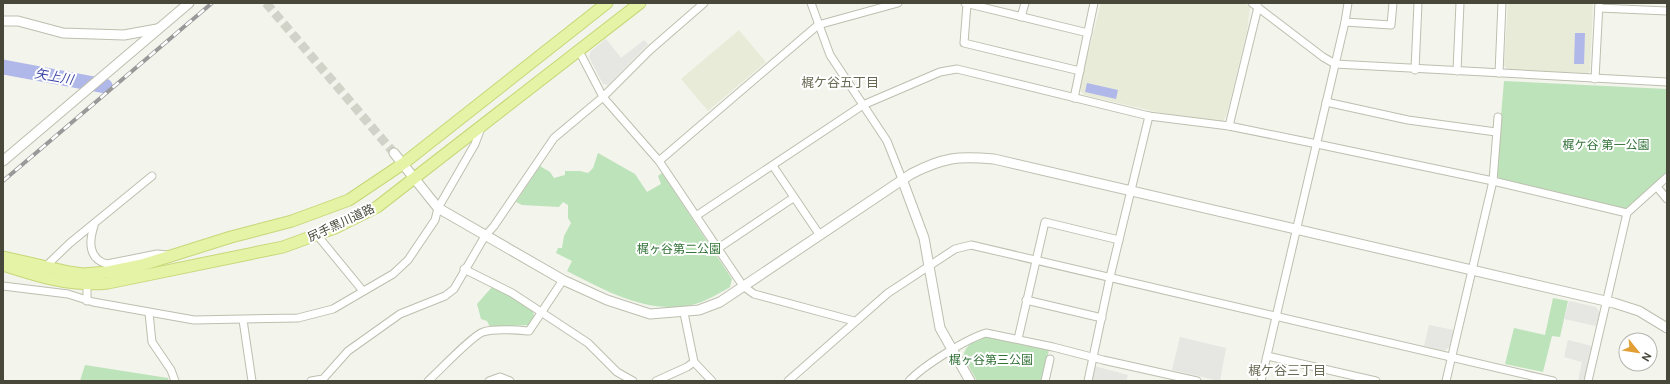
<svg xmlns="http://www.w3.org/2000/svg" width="1670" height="384" font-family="'DM Sans','Noto Sans JP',sans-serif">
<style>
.education{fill:#e8ebd8}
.green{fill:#bde3ba}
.parking{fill:#e6e6e2}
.water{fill:#b0b7e9}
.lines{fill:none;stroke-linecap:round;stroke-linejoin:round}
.river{stroke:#b0b7e9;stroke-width:15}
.tertiary-tunnel{stroke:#d1d2c8;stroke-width:9;stroke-dasharray:9 4.5;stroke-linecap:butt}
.minor-casing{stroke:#bdbfaf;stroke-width:9}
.tertiary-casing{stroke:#bdbfaf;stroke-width:11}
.primary-casing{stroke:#c7d777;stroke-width:13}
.minor{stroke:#fff;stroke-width:7}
.tertiary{stroke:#fff;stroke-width:9}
.primary{stroke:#e5f3a6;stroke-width:11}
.rail-casing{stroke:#999;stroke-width:4}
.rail{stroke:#fff;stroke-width:2.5;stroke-dasharray:8;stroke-linecap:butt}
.labels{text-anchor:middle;stroke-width:4;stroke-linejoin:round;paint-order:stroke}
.park-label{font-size:12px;fill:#347339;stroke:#fff}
.street-label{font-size:12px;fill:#47483a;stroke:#fff}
.water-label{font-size:13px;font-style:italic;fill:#3f4ba8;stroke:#fff}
.neighbourhood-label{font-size:13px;fill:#686953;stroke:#fff}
</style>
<rect width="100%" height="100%" fill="#f3f4ec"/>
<g class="education">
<polygon points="1101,3 1244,3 1250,7 1247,32 1227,113 1223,122 1157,112 1084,95 1079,89"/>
<polygon points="1508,3 1593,3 1590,71 1588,73 1509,71 1504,65"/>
<polygon points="739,30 766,62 708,111 681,79"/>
</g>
<g class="green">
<polygon points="1504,81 1667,89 1667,172 1627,213 1500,179 1496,174"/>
<path d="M598,153L635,174L647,192L661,184L658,176L662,173L732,279L730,287C718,294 705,302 691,305C646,314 606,291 567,271L572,261L556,253L558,248H562L564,236L571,223L568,218V205L563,202L559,207L522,205L516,202L540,166L550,172L554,178L565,175V171H580L588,173L593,168Z"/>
<polygon points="492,287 506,293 533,311 534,316 529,325 490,327 487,321 481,319 477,304"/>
<polygon points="1553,298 1568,301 1560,337 1552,336 1543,372 1505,364 1514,328 1545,335"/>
<path d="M986,337L1049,350L1042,381H977L963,356C966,344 974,341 986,337Z"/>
<polygon points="85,365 168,378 169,381 80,381"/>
</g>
<g class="parking">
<polygon points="606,39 621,58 644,40 648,44 608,85 603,84 589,57 591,51"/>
<polygon points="1569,301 1596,307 1600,313 1596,326 1564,319"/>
<polygon points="1429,325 1454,330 1449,347 1444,351 1424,346"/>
<polygon points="1180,337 1226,348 1220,381 1172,370"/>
<polygon points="1568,340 1592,346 1585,378 1580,381 1578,381 1582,362 1564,357"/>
<polygon points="1094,366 1128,375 1126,381 1091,381"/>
</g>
<g class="water">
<polygon points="1575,33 1585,33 1584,64 1574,64"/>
<polygon points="1087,83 1118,90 1116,99 1085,92"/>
</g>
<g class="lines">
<polyline class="river" points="3,67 105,86"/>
<polyline class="tertiary-tunnel" points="266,3 394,153"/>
<g class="minor-casing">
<g id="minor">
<polyline points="811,3 830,55 887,141 902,179"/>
<polyline points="965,3 1088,33"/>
<polyline points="1252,3 1323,57 1335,64 1667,82"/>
<polyline points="967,4 964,43 1080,71"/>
<polyline points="1599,8 1667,11"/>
<polyline points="1021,17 1025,3"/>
<polyline points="1345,22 1391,25 1393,3"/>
<polyline points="579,51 603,97 659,161 743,286 754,294 854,321"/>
<polyline points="1415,70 1418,3"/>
<polyline points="1457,71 1460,3"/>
<polyline points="1499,73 1502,3"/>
<polyline points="1595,79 1599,3"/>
<polyline points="1074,98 1094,3"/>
<polyline points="1326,102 1408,120 1496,132"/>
<polyline points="1229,126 1258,7"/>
<polyline points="659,161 818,25 898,3"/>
<polyline points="773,166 819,234"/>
<polyline points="1657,187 1667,199"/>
<polyline points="696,216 863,105 940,72 957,69 1149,116 1229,126 1317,144 1493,181 1627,213"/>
<path d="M94,226C89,241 88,259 107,264L157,254L168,255"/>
<polyline points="317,235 363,291"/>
<polyline points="717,249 793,198"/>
<polyline points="45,267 70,243 152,176"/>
<polyline points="464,269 512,293 541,312 588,343 617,372 633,381"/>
<polyline points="3,286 68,294 93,302 194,320 298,318 333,309 393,274 408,260 435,220 438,208 475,144 481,128"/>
<polyline points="1026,300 1102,318"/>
<polyline points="87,301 87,284"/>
<polyline points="149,313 152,342 171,370 175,381"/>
<polyline points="684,313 694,362 712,381"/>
<polyline points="243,320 252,381"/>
<polyline points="1018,339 1045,222 1119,240"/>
<polyline points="1267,356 1376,381"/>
<polyline points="311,381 323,379 348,351 400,314 445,296 454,289 485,236 494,226 554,138 603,97 650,50 704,3"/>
<path d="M428,381C439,371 473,335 483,332C495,328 517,330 529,331L563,280"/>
<polyline points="489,381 500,377 510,381"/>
<polyline points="656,381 687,367 694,362"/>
<polyline points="788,381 888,293 955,249 971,245 1553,381"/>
<path d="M909,381C923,366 966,339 986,333L1053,347L1103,360L1197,381"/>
<polyline points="1045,381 1050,359"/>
<polyline points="1088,381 1110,277 1149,116"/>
<polyline points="1261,381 1345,22 1348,3"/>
<polyline points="1446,381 1493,181 1498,117"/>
<polyline points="1588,381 1627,213 1667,177"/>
</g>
</g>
<g class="tertiary-casing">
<g id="tertiary">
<polyline points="3,21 18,21 63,33 124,35 157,29"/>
<path d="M394,153L438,208L563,280L607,300L650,314L699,310L720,302L911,174C944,157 958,156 994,159L1614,303L1639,311L1667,328"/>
<polyline points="3,161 189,3"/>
<polyline points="902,179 924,238 940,328 970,381"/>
</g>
</g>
<g class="primary-casing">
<g id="primary">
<polyline points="3,257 69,272 83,274 108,272 142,265 231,237 292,221 349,200 404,163 607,3"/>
<path d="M3,265C37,276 71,287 108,283L283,247L335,228L377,207L640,3"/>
</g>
</g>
<use href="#minor" class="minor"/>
<use href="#tertiary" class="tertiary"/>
<use href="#primary" class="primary"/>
<g class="rail-casing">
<polyline id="rail" points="3,181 212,3"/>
</g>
<use href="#rail" class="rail"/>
</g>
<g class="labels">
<g class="park-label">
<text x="1606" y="149">梶ケ谷 第一公園</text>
<text x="679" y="253">梶ヶ谷第二公園</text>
<text x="991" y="364">梶ヶ谷第三公園</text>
</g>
<g class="street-label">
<text transform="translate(341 223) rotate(-25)" y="4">尻手黒川道路</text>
</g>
<g class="water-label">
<text transform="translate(54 76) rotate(10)" y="5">矢上川</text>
</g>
<g class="neighbourhood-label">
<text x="840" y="87">梶ケ谷五丁目</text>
<text x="1287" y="375">梶ケ谷三丁目</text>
</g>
</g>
<rect width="1670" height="384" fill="none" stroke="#47483a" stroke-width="8"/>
<g transform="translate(1638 352) rotate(120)"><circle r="19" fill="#ffffff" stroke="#b5b6b0"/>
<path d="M0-3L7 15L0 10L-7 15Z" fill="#e19f36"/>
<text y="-6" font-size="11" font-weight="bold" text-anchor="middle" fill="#47483a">N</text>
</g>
</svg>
